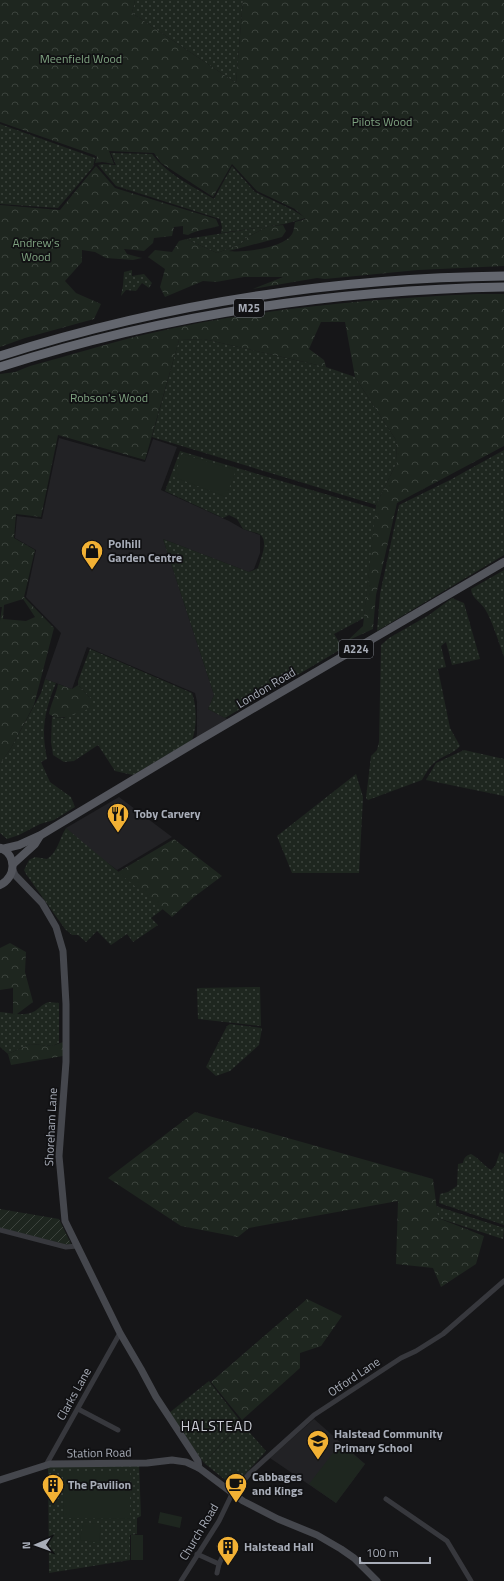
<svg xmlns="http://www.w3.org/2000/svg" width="504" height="1581" font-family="'Titillium Web',sans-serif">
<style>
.built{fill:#222225}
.grass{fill:url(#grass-dots)}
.forest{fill:url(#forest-crowns);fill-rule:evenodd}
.garden{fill:url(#garden-furrows)}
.pitch{fill:#1e261f}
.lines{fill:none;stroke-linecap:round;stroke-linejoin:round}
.street{stroke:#37383d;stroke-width:5}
.secondary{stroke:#45474d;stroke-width:7}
.primary{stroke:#53555c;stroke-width:8}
.highway{stroke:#63666e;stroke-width:9}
.labels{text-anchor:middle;stroke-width:3.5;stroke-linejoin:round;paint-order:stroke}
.shield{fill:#111113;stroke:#7b7e86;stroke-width:1}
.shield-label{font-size:11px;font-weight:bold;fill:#a8adb8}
.park-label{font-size:12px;fill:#7fa381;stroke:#111113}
.poi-label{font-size:12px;font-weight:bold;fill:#a8adb8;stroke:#111113;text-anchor:start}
.street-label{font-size:12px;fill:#a8adb8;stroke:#111113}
.quarter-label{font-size:14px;letter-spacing:1px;fill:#c9ccd4;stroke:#111113}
</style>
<defs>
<pattern id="grass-dots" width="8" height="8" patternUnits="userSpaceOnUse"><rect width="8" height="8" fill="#1e261f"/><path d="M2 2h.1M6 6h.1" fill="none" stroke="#3c433d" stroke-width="1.8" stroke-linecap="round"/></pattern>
<pattern id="forest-crowns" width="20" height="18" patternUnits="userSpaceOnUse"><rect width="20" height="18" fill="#1e261f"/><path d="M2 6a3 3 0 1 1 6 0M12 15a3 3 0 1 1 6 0" fill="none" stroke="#3c433d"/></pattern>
<pattern id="garden-furrows" width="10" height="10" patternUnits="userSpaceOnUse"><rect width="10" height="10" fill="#1e261f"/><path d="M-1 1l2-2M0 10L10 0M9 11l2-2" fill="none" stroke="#3c433d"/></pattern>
</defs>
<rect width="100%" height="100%" fill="#161618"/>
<g class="built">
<polygon points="59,438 145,462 153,439 177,447 161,490 229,521 243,529 260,535 260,553 254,569 249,572 163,539 214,695 208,709 229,720 196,739 197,733 197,702 195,693 87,647 72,689 45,679 61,633 26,597 36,550 15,538 17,516 42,519"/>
<polygon points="119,797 172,837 117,870 88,848 66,828"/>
<polygon points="314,1419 365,1464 336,1503 270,1458"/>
</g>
<g class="grass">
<polygon points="135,0 243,0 236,83 132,13"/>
<polygon points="0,124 95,158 93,167 58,208 0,204"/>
<path d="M111,153L152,154C168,175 192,186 214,199L232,166L255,192L293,210L306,218L285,224L221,233L222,227L220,219L116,186L98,165L103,164L116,165Z"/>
<polygon points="269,226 246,238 241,244 217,253 186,239"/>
<polygon points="132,270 132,276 144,274 152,283 149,288 142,283 136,291 126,290 121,296 123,285 124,272"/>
<polygon points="204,339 326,367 355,377 396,440 397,462 376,505 152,437 179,340"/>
<polygon points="504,450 504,555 377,631 380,594 399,505 450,480"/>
<path d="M180,451L376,509L364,618L334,634L343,648L225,718L208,709L214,695L163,539L249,572L258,568C260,560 270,540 259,534C254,532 248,531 243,529L237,519L229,515L223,518L165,491Z"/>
<path d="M504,570V657C499,643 492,620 485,609C480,601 472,599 471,589Z"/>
<path d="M452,598L464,603L480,659L452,665L446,642L441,646L446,667L438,669L450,728L460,746C454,753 445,755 438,760C430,765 426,773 422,780L368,800L366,798L371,756L377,750L379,742L381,645L389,638L429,615Z"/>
<path d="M90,649L192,693C197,707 197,727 192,740L133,775L115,771L98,745L74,761L64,762L53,755L51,742L52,717L64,718L91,699L78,685V681Z"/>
<path d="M45,679L56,683C44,712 41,729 47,759L41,762L50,782L71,797L75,807L54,820L40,824L19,835L7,839L0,833V764L11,748L41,693Z"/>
<polygon points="464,750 504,759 504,796 426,780 436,763"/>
<polygon points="356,774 363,797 359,873 292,873 277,836"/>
<path d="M66,828L163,909L151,918L158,925L133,942L127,934L111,945L97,931L86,942L78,935H72L65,929L26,874L24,870L29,860L35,857L47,859C58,852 59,839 66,828Z"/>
<polygon points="260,987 261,1026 198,1019 197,988"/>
<path d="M49,1002L59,1003V1043L52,1046L30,1044L8,1054L0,1047V1012C11,1013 25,1017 35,1011C41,1007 42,1004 49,1002Z"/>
<polygon points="230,1024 262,1028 259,1045 230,1071 216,1076 206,1067 227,1026"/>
<path d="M500,1152L504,1154V1225L439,1203L440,1194L448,1192L457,1186L458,1164L463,1163C464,1158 465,1156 471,1154C479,1158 483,1165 491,1170L495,1166Z"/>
<polygon points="436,1206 504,1228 503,1239 438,1218"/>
<polygon points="209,1381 241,1422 204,1463 169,1413"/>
<polygon points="241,1423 266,1451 234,1487 204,1463"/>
<polygon points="139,1464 141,1516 137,1518 137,1534 130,1535 130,1560 49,1573 48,1467"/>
</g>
<g class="forest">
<path d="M0,0H135L132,13L236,83L243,0H504V266L418,270L325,279L317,278L253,289L283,277H244L216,282L203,281L165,297L160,287L165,269L148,257L155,250L172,252L179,241L186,239L217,253L241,244L246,238L269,226L283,225L286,231L282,237L229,251C243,253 284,248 292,234C294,231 294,226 295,222L306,219L295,209L257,191L232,164L213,197L161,163L154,153L109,151L114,164L102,162L95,163L97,156L0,122Z"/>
<path d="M96,166L115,188L216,219L219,226C209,229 196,230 188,235L183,234V226L174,227L172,236L154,238L153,243L144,251L124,249L127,254L142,258L133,260L106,258L95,252L82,250V262L65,281L76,293L101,304L94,319L25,338L0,347V205L60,210Z"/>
<path d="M477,294H504V446L397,503L376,595L373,629L347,641L363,626L376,505L397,462L396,440L355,377L345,322H321L309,349L324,360L326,367L204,339L179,340L145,460L58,435L41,517L16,514L14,538L35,550L24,597L54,628L34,705L11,748L0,764V621L2,607H0V374L15,372L30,366C69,356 107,343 147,334C255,309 366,299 477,294ZM23,599L35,617L26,621L3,619L4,605Z"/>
<path d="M58,684L72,689L78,685L91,699V708C79,712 60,723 49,714C51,703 56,695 58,684Z"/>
<polygon points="174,839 222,876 194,897 172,917 118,872"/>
<polygon points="10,943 26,952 25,972 33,1002 13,1017 13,988 0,990 0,948"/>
<polygon points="63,1042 63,1056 11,1065 8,1054 30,1044 52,1046"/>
<polygon points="195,1112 433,1179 438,1218 484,1236 476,1264 441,1287 433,1268 396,1264 398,1201 249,1228 238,1237 181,1226 108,1178"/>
<polygon points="307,1299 342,1316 321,1346 300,1353 300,1368 242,1420 211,1382"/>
</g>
<polygon class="garden" points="0,1209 59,1219 72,1246 0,1228"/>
<g class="pitch">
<polygon points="182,454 236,470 226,497 174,477"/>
<polygon points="340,1444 365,1464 336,1503 309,1484"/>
<polygon points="64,1473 130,1473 130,1519 63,1518"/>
<polygon points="160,1512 182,1517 180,1528 158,1523"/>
<polygon points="83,1522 101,1524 99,1543 80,1540"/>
<rect x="131" y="1535" width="12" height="25"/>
</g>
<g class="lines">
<g class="street">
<polyline points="0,1230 66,1247 77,1246"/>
<polyline points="78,1409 118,1430"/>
<polyline points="46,1465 120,1333"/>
<polyline points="386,1499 447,1541 471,1581"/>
<polyline points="197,1554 219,1564 226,1549 219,1546"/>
<polyline points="217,1573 219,1564"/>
<polyline points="181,1581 219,1521 232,1494 250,1473 314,1415 401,1358 416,1351 443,1334 504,1281"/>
</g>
<g class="secondary">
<polyline points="13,870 15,875 42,903 56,927 63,951 66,1004 66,1062 59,1156 65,1221 120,1333 141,1369 156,1397 198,1461 199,1468"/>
<polyline points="0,1480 50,1464 147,1463 172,1460 186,1462 199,1468 243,1501 278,1519 317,1535 341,1549 354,1558 377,1581"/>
</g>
<g class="primary">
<polyline points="2,849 19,845 41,835 196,742 504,562"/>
<polyline points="13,864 35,844 40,836"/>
<path d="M0,885C16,877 17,856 1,848"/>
</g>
<g class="highway">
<path d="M0,356C163,304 333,278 504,276"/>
<path d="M0,367C163,315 333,290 504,287"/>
</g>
</g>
<defs>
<g id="shop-pin" transform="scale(1.15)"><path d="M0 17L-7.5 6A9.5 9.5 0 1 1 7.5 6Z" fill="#f2b134" stroke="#111113"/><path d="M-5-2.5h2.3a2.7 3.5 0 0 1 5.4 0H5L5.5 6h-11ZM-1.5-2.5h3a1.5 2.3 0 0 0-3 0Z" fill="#111"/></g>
<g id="restaurant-pin" transform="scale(1.15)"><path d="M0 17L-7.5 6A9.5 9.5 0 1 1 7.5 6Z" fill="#f2b134" stroke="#111113"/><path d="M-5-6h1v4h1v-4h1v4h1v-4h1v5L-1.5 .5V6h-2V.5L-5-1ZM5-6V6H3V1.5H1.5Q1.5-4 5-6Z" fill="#111"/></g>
<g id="school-pin" transform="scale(1.15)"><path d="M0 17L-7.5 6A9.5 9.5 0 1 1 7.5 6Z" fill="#f2b134" stroke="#111113"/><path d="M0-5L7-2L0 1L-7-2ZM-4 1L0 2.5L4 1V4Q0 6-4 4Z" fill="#111"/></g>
<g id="cafe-pin" transform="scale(1.15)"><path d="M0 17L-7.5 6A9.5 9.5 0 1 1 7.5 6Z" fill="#f2b134" stroke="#111113"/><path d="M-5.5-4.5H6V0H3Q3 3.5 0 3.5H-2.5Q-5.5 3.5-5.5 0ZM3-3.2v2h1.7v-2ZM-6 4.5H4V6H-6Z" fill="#111"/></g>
<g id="building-pin" transform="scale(1.15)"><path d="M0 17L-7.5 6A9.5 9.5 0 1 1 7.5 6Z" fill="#f2b134" stroke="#111113"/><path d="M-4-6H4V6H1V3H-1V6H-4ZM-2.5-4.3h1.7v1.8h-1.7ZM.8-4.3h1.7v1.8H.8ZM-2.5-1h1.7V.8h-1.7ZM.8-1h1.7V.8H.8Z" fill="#111"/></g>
</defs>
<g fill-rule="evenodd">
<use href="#shop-pin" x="92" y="551"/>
<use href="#restaurant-pin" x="118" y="814"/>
<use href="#school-pin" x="318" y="1441"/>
<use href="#cafe-pin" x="236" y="1484"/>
<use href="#building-pin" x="53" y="1485"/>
<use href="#building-pin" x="228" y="1547"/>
</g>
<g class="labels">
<g class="shield">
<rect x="234" y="299" width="30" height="18" rx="3"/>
<rect x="339" y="640" width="34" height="18" rx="3"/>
</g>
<g class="shield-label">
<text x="249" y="312">M25</text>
<text x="356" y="653">A224</text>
</g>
<g class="park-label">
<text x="81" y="63">Meenfield Wood</text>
<text x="382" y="126">Pilots Wood</text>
<text x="36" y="247">Andrew's<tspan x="36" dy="14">Wood</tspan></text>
<text x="109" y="402">Robson's Wood</text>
</g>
<g class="poi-label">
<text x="108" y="548">Polhill<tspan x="108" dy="14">Garden Centre</tspan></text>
<text x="134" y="818">Toby Carvery</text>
<text x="334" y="1438">Halstead Community<tspan x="334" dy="14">Primary School</tspan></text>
<text x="252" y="1481">Cabbages<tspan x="252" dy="14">and Kings</tspan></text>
<text x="68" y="1489">The Pavilion</text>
<text x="244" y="1551">Halstead Hall</text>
</g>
<g class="street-label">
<text transform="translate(266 688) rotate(-31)" y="4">London Road</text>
<text transform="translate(51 1127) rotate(-87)" y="4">Shoreham Lane</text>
<text transform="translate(354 1377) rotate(-34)" y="4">Otford Lane</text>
<text transform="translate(74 1394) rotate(-61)" y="4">Clarks Lane</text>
<text transform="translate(99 1453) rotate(-1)" y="4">Station Road</text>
<text transform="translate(199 1532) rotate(-59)" y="4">Church Road</text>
</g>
<g class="quarter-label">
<text x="217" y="1431">HALSTEAD</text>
</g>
</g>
<g transform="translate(36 1545) rotate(268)" stroke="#111113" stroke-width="3" paint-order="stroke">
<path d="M0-3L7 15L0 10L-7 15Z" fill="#a8adb8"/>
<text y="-6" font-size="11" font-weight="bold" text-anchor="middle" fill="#a8adb8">N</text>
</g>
<path d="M360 1557v6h70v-6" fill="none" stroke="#a8adb8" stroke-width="2"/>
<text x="366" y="1557" font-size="12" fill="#a8adb8" stroke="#111113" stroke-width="3" paint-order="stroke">100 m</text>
</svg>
